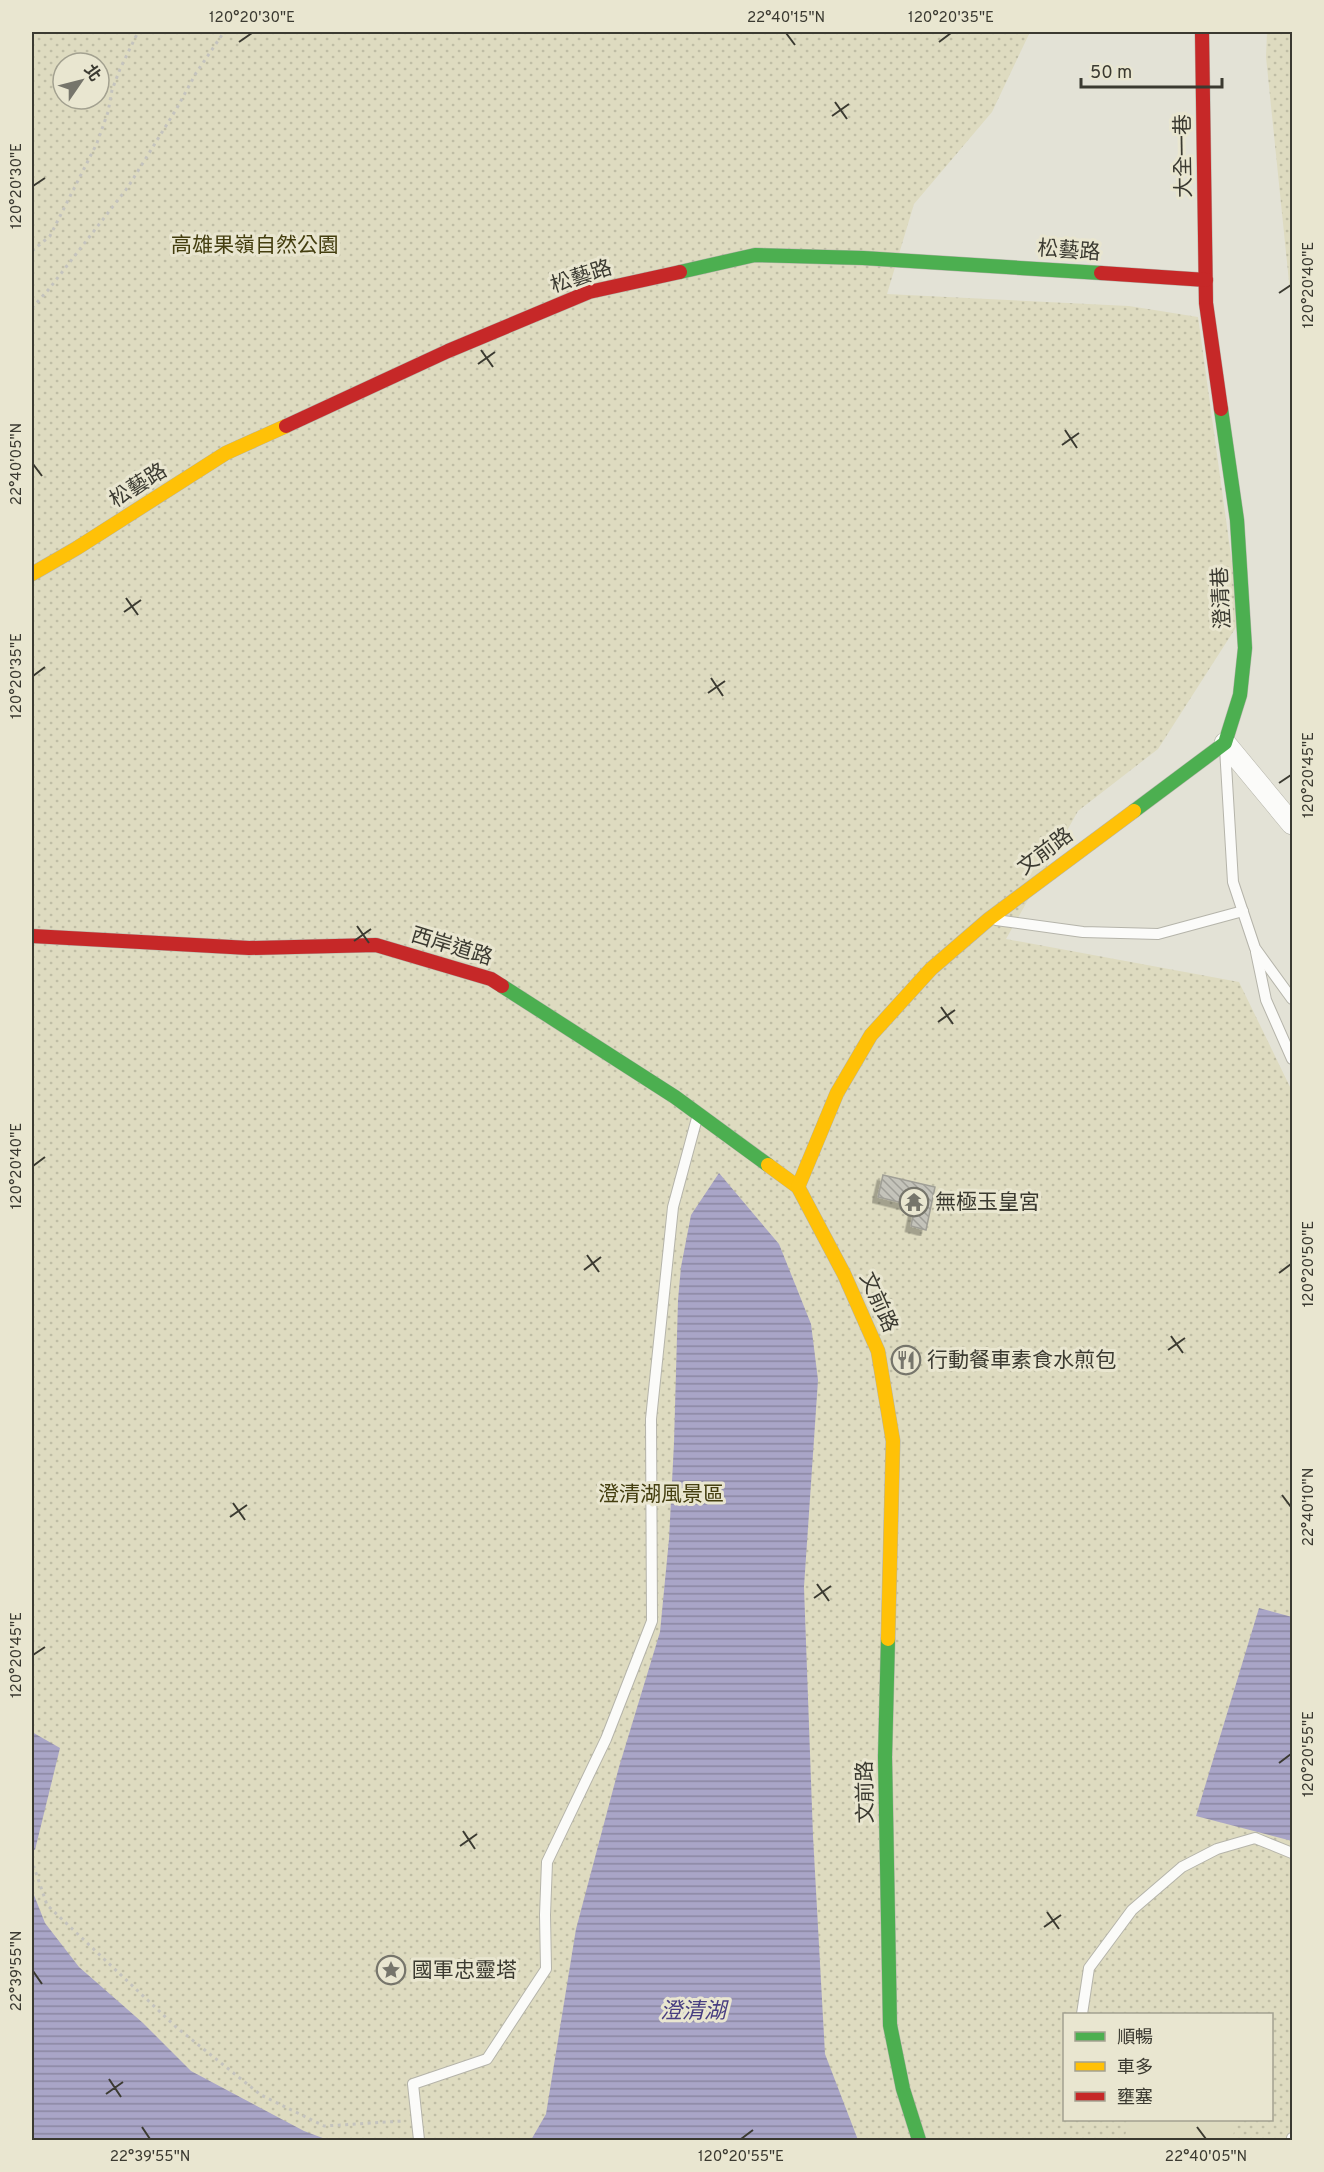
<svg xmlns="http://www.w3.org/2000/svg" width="1324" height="2172" font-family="Overpass,'Noto Sans TC',sans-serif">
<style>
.green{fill:url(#green-dots);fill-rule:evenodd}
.pitch{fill:#dedbc0}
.water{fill:url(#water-rules)}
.building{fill:url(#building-back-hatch);stroke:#a09f96;stroke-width:1.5;filter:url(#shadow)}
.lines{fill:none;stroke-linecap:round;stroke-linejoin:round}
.lane-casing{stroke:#b5b4aa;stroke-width:12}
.street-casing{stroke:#b5b4aa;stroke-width:22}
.fast-casing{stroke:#b5b4aa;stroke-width:15}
.slow-casing{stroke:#b5b4aa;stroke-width:15}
.jam-casing{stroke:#b5b4aa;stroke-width:15}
.path{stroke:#c4c3be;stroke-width:3;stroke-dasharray:3 4.5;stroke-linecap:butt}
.lane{stroke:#fbfbf9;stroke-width:10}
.street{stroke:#fbfbf9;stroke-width:21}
.fast{stroke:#4caf50;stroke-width:14}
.slow{stroke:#ffc107;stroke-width:14}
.jam{stroke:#c62828;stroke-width:14}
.ticks{fill:none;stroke:#3b3a31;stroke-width:2}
.labels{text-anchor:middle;stroke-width:6;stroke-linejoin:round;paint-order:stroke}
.street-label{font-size:21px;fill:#3b3a31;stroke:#e9e6d0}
.park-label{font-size:21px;fill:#443e0f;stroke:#e9e6d0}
.poi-label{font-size:21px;fill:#3b3a31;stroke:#e9e6d0;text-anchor:start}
.water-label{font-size:22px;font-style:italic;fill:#483e81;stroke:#e9e6d0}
.neatline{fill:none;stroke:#3b3a31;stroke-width:2}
.ticks-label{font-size:15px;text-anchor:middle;fill:#3b3a31}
</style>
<defs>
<pattern id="green-dots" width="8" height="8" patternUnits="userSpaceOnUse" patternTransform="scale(1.5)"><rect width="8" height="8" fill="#dedbc0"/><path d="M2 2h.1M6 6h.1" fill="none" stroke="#bfbda5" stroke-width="1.8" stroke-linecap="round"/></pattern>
<pattern id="water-rules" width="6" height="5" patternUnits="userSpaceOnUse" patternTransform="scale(1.5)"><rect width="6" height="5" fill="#a9a5c7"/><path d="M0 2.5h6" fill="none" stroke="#8b87a2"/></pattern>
<pattern id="building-back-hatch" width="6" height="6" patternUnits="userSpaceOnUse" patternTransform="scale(1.5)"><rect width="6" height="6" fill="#c4c3ba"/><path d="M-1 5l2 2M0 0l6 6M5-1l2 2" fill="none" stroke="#a09f98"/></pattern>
<filter id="shadow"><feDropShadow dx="-5.5" dy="5.5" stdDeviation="0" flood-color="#0004"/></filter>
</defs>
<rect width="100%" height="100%" fill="#e3e2d6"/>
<g class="green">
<path d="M32,32H1030L992,112L914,204L887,294L1129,306L1198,317L1240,621L1158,749L1078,811L1006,939L1239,982L1292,1091V2140H32ZM63,63H99V99H63ZM1064,2014H1272V2120H1064Z"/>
<polygon points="1267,32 1292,32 1292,311 1266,57"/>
</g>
<polygon class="pitch" points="1129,2120 1237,2120 1232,2140 1124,2140"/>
<g class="water">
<polygon points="719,1173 779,1244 811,1324 818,1380 804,1587 813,1836 825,2054 858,2140 531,2140 546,2114 576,1929 619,1767 660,1632 669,1539 674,1443 678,1300 681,1267 691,1215"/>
<polygon points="1259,1608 1292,1617 1292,1841 1196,1816"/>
<polygon points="32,1732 60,1748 35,1850 32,1849"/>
<polygon points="32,1890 45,1923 79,1967 143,2023 191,2071 304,2131 328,2140 32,2140"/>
</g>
<polygon class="building" points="883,1175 935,1187 926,1230 911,1226 915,1206 878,1197"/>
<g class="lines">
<g class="lane-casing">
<g id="lane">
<polyline points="1225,748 1233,882 1255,948 1292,999"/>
<polyline points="996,920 1083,932 1158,934 1243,911"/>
<polyline points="1256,952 1266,1000 1292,1059"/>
<polyline points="1082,2014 1089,1968 1132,1910 1182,1867 1217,1849 1255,1838 1292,1853"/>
<polyline points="419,2140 413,2084 487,2059 546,1969 545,1915 547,1862 606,1739 652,1621 651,1419 673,1207 697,1118"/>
<polyline points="1292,2140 1292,2138"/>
</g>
</g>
<g class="street-casing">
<polyline id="street" points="1225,743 1292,824"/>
</g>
<g class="fast-casing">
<g id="fast">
<polyline points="680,272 755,255 863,258 1101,273"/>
<polyline points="1134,811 1225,743 1240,695 1245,648 1237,520 1221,409"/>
<polyline points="502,986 675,1097 768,1165"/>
<polyline points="888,1639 885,1757 890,2025 903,2089 919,2140"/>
</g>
</g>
<g class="slow-casing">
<g id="slow">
<polyline points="32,574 77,548 226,453 286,426"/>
<polyline points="768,1165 798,1187 844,1274 878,1351 893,1441 888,1639"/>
<polyline points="798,1187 837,1093 871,1035 931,969 989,919 1134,811"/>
</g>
</g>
<g class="jam-casing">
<g id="jam">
<polyline points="1202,32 1206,303 1221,409"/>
<polyline points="1101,273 1206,280"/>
<polyline points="286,426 448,351 589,292 680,272"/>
<polyline points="32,936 249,948 376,945 491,979 502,986"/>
</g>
</g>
<g class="path">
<polyline points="32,251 50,236 97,143 108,112 112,90 120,69 138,32"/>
<polyline points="32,308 49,289 128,187 177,108 196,73 224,32"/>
<polyline points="32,1867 34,1867 47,1905 176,2027 261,2095 324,2126 403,2121"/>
</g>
<use href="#lane" class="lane"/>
<use href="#street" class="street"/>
<use href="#fast" class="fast"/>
<use href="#slow" class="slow"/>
<use href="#jam" class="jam"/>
</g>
<path class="ticks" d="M786,33L795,45M239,42L252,33M939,42L951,33M835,102L847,119M832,116L849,104M33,186L45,178M1279,293L1291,285M481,350L493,367M478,364L495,352M1065,430L1077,448M1062,445L1079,433M33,464L42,476M126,598L138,615M124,612L141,600M33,676L45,667M711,678L723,696M708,693L725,681M1279,783L1291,775M357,926L369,943M354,941L371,929M941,1007L953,1024M938,1022L955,1010M33,1166L45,1157M587,1255L599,1272M584,1270L601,1257M1279,1273L1291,1264M1171,1336L1183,1353M1168,1350L1185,1338M1282,1495L1291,1507M233,1503L245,1520M230,1517L247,1505M817,1584L829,1601M814,1598L831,1586M33,1655L45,1647M1279,1763L1291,1754M463,1831L475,1849M460,1846L477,1834M1047,1912L1059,1929M1044,1927L1061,1915M33,1971L42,1984M109,2079L121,2097M106,2094L123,2082M142,2127L150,2139M1197,2127L1206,2139M741,2139L753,2130"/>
<defs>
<g id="temple-ring" transform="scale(1.5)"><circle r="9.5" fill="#e9e6d0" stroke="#76756b" stroke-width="1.5"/><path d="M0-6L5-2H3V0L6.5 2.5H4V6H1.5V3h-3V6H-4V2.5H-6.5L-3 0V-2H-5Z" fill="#76756b"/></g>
<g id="restaurant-ring" transform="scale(1.5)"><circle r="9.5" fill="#e9e6d0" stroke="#76756b" stroke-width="1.5"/><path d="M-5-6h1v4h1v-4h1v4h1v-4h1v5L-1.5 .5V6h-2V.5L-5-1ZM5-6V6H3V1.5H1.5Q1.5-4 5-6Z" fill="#76756b"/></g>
<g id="sight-ring" transform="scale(1.5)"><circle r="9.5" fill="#e9e6d0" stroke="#76756b" stroke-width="1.5"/><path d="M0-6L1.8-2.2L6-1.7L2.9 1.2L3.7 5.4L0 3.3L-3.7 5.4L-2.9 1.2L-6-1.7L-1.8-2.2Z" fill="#76756b"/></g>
</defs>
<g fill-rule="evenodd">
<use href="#temple-ring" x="914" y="1202"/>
<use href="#restaurant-ring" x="906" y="1360"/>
<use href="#sight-ring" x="391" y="1970"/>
</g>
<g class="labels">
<g class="street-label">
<text transform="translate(1183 156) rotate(-91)" y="7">大全一巷</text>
<text transform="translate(1069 250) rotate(4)" y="7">松藝路</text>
<text transform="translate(581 276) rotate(-18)" y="7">松藝路</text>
<text transform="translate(138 485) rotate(-32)" y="7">松藝路</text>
<text transform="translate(1221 598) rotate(-93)" y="7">澄清巷</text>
<text transform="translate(1045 851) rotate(-37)" y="7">文前路</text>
<text transform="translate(452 946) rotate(17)" y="7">西岸道路</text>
<text transform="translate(879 1302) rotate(66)" y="7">文前路</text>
<text transform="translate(865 1792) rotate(-91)" y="7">文前路</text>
</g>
<g class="park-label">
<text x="255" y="252">高雄果嶺自然公園</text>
<text x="661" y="1501">澄清湖風景區</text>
</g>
<g class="poi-label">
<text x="935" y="1209">無極玉皇宮</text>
<text x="927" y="1367">行動餐車素食水煎包</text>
<text x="412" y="1977">國軍忠靈塔</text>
</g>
<g class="water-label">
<text x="693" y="2018">澄清湖</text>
</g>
</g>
<rect width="1324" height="2172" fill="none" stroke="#e9e6d0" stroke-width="66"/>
<rect x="1063" y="2013" width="210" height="108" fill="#e9e6d0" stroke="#a3a190" stroke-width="1.5"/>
<rect x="1075" y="2032" width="30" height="9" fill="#4caf50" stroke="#a3a190" stroke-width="1.5"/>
<text x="1117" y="2043" font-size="18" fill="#3b3a31">順暢</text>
<rect x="1075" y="2062" width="30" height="9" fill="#ffc107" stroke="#a3a190" stroke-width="1.5"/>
<text x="1117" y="2073" font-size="18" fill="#3b3a31">車多</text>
<rect x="1075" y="2092" width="30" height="9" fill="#c62828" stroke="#a3a190" stroke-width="1.5"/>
<text x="1117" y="2103" font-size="18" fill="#3b3a31">壅塞</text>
<g transform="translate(81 81) rotate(55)"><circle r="28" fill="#e9e6d0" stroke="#a3a190" stroke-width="1.5"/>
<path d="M0-4.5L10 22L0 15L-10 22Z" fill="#76756b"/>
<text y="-9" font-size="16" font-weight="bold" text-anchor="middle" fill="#3b3a31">北</text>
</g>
<path d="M1081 78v9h141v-9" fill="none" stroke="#3b3a31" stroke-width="3"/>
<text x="1090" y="78" font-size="18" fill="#3b3a31" stroke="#e9e6d0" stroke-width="4.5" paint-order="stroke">50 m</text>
<rect x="33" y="33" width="1258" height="2106" class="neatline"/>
<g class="ticks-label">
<text x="252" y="22">120°20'30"E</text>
<text x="786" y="22">22°40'15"N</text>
<text x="951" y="22">120°20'35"E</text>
<text transform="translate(16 186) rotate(-90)" y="5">120°20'30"E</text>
<text transform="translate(1308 285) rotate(-90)" y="5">120°20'40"E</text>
<text transform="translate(16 464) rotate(-90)" y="5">22°40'05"N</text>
<text transform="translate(16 676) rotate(-90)" y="5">120°20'35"E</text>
<text transform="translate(1308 775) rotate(-90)" y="5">120°20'45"E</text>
<text transform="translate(16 1166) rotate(-90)" y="5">120°20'40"E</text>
<text transform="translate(1308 1264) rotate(-90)" y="5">120°20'50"E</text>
<text transform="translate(1308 1507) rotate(-90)" y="5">22°40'10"N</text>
<text transform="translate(16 1655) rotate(-90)" y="5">120°20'45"E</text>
<text transform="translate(1308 1754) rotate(-90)" y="5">120°20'55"E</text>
<text transform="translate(16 1971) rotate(-90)" y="5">22°39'55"N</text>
<text x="150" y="2161">22°39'55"N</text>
<text x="741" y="2161">120°20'55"E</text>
<text x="1206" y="2161">22°40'05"N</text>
</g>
</svg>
